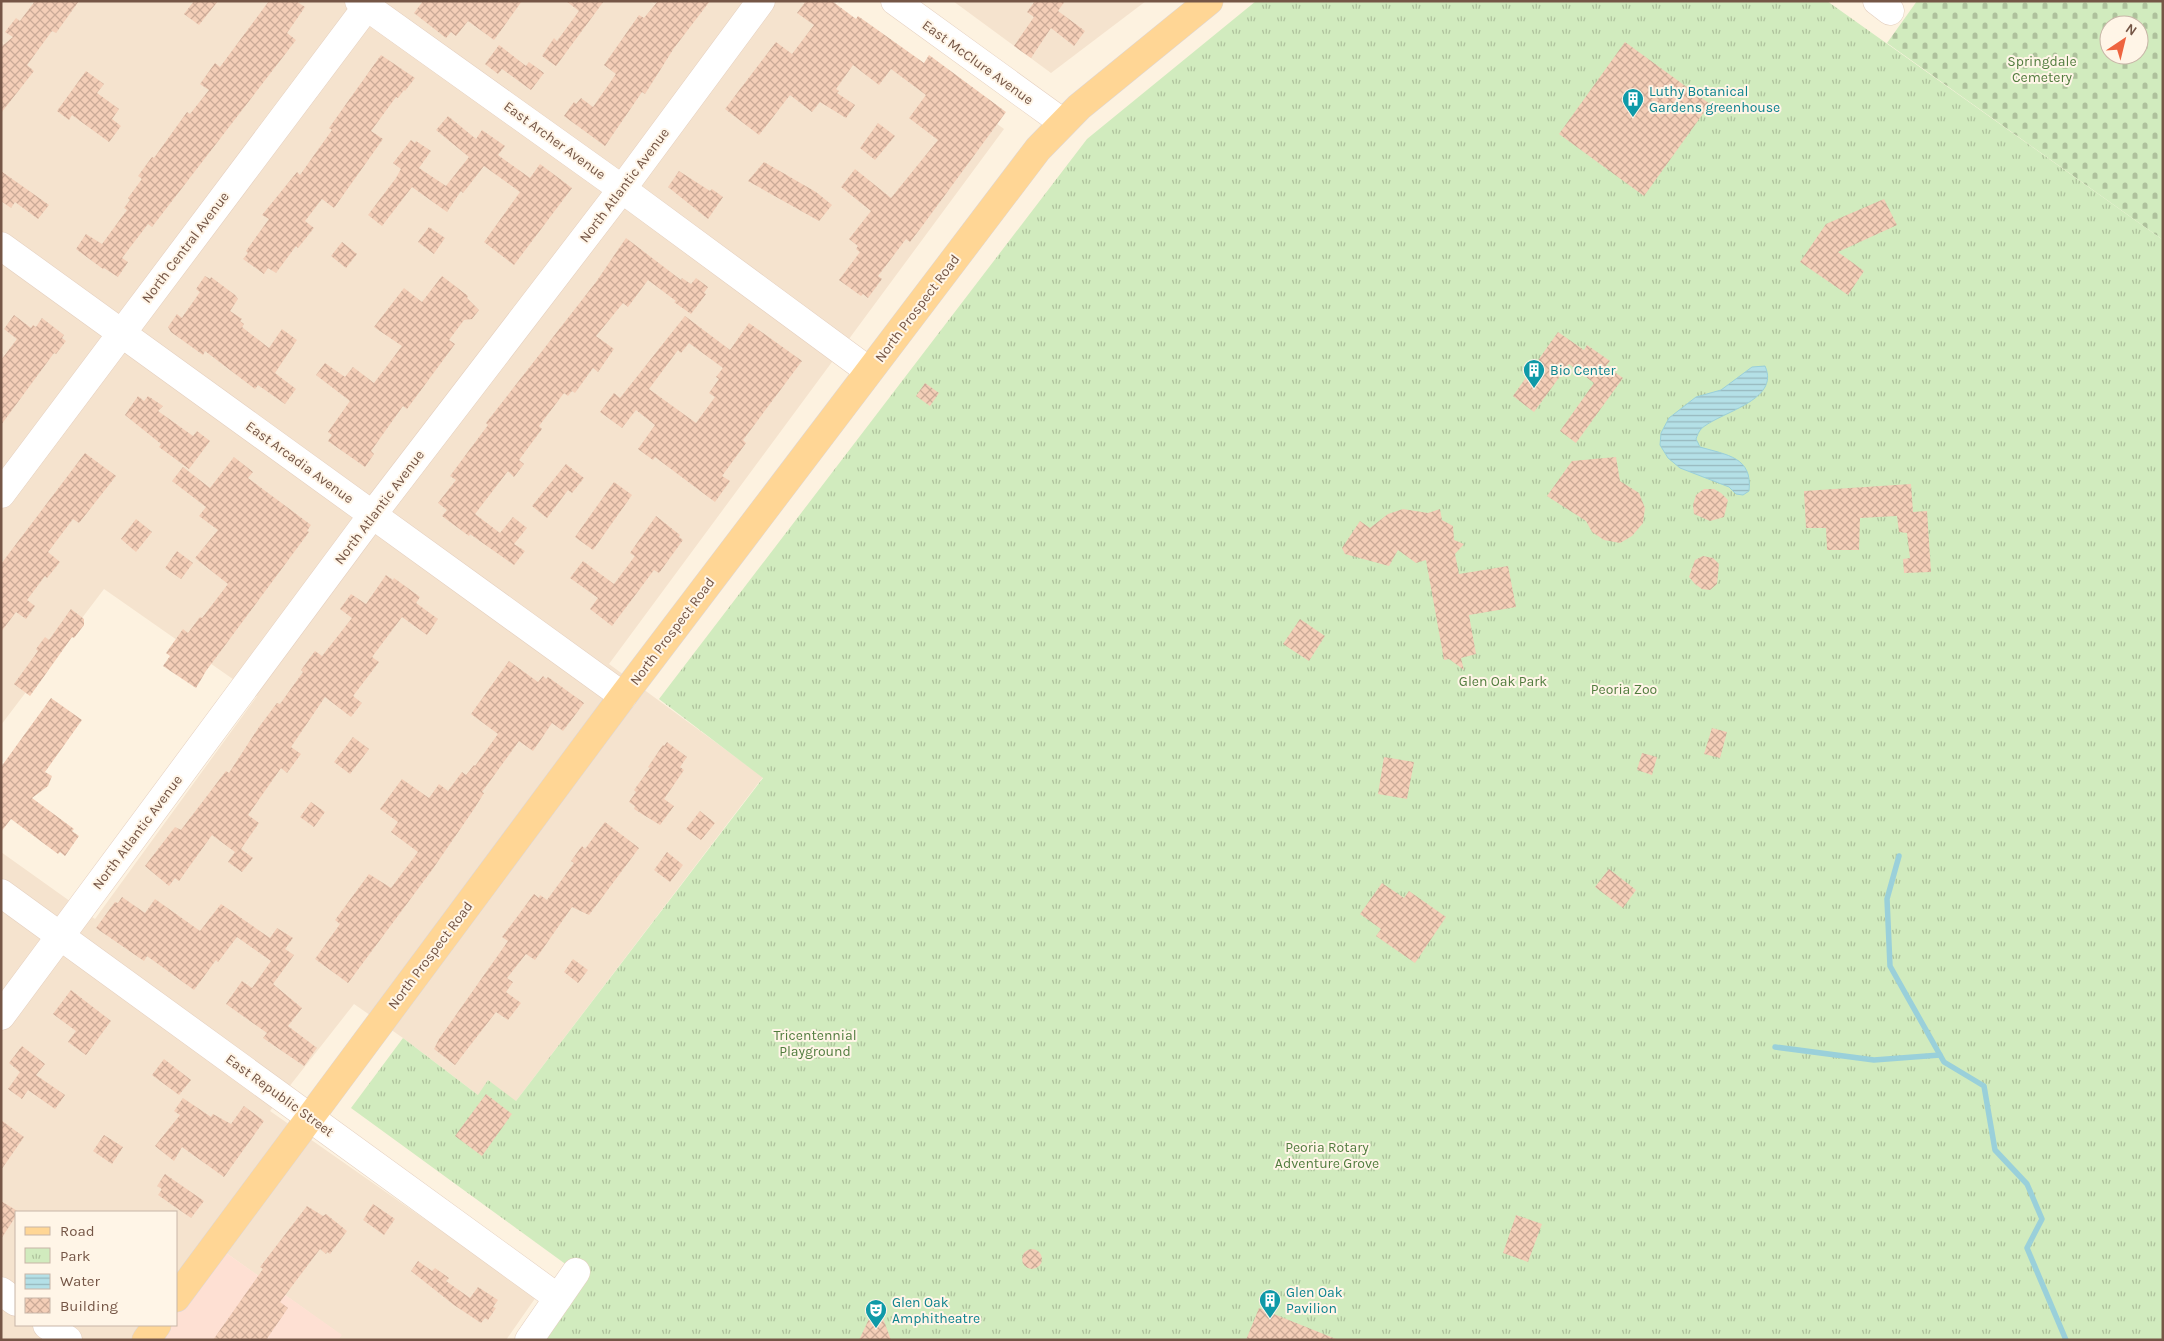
<svg xmlns="http://www.w3.org/2000/svg" width="2164" height="1341" font-family="Karla,sans-serif">
<style>
.residential{fill:#f5e3ce}
.commercial{fill:#fee0d3}
.cemetery{fill:url(#cemetery-stones);fill-rule:evenodd}
.park{fill:url(#park-tufts)}
.water{fill:url(#water-rules);stroke:#9ad0da}
.lines{fill:none;stroke-linecap:round;stroke-linejoin:round}
.stream{stroke:#9ad0da;stroke-width:5.5}
.building{fill:url(#building-cross-hatch);fill-rule:evenodd}
.minor-casing{stroke:#e4cfbf;stroke-width:29}
.major-casing{stroke:#ded6d3;stroke-width:29}
.minor{stroke:#fff;stroke-width:28}
.major{stroke:#ffd695;stroke-width:28}
.labels{text-anchor:middle;stroke-width:4;stroke-linejoin:round;paint-order:stroke}
.park-label{font-size:14px;fill:#517c3e;stroke:#fff5e7}
.street-label{font-size:14px;fill:#755646;stroke:#fff5e7}
.culture-label{font-size:14px;fill:#0d838f;stroke:#fff5e7;text-anchor:start}
</style>
<defs>
<pattern id="cemetery-stones" width="16" height="16" patternUnits="userSpaceOnUse" patternTransform="scale(1.25)"><rect width="16" height="16" fill="#d1ebbe"/><path d="M2 7V4a2 2 0 0 1 4 0v3zM10 15v-3a2 2 0 0 1 4 0v3z" fill="#aec19c"/></pattern>
<pattern id="park-tufts" width="24" height="20" patternUnits="userSpaceOnUse" patternTransform="scale(1.25)"><rect width="24" height="20" fill="#d1ebbe"/><path d="M3 7l-1-3M5 7V3M7 7l1-3M15 17l-1-3M17 17v-4M19 17l1-3" fill="none" stroke="#aec19c"/></pattern>
<pattern id="water-rules" width="6" height="5" patternUnits="userSpaceOnUse" patternTransform="scale(1.25)"><rect width="6" height="5" fill="#b4e0e7"/><path d="M0 2.5h6" fill="none" stroke="#97b8bd"/></pattern>
<pattern id="building-cross-hatch" width="8" height="8" patternUnits="userSpaceOnUse" patternTransform="scale(1.25)"><rect width="8" height="8" fill="#f4ceb7"/><path d="M0 0l8 8M0 8l8-8" fill="none" stroke="#caaa97"/></pattern>
</defs>
<rect width="100%" height="100%" fill="#fdf2e0"/>
<g class="residential">
<polygon points="1,1 830,1 1004,129 609,664 763,777 516,1101 478,1095 403,1038 354,1004 270,1111 536,1297 506,1340 338,1340 341,1335 215,1245 176,1298 176,1212 16,1212 16,1325 157,1325 146,1340 1,1340 1,852 95,919 257,696 104,589 1,725"/>
<polygon points="953,1 1146,1 1051,73"/>
</g>
<polygon class="commercial" points="215,1245 342,1335 338,1340 146,1340 157,1325 176,1325 176,1298"/>
<path class="cemetery" d="M1917,1H2163V240L1887,43ZM2109,25H2139V55H2109Z"/>
<polygon class="park" points="1256,1 1827,1 2163,240 2163,1340 545,1340 586,1279 351,1108 403,1038 478,1095 488,1080 516,1101 763,778 659,699 1087,139"/>
<path class="water" d="M1765,366C1781,401 1719,412 1701,429C1699,431 1697,436 1696,439L1700,447C1727,455 1753,457 1749,491L1743,495L1736,494L1729,487L1680,468L1668,458L1660,445L1661,433L1669,418L1696,397L1721,390L1752,367Z"/>
<g class="lines">
<g class="stream">
<polyline points="1899,856 1887,899 1890,966 1944,1062 1984,1086 1995,1150 2027,1184 2042,1219 2027,1248 2066,1340"/>
<polyline points="1775,1047 1874,1060 1940,1055"/>
</g>
</g>
<g class="building">
<polygon points="35,1 79,1 56,33 52,31 27,65 34,71 1,113 1,47 13,37 5,32 16,18 20,21"/>
<polygon points="194,1 218,1 199,25 184,14"/>
<polygon points="269,1 296,1 305,7 287,33 296,40 152,227 148,224 122,258 128,262 118,277 104,268 103,269 76,249 86,234 102,244 127,210 124,208 130,200 128,198 142,179 138,176 152,157 154,158 187,112 190,114 209,90 200,84 215,63 220,67"/>
<polygon points="423,1 522,1 494,40 468,21 456,36 451,32 446,38 414,13"/>
<polygon points="566,1 604,1 556,66 542,56 554,38 557,41 579,11"/>
<polygon points="658,1 710,1 674,48 645,94 642,92 605,146 564,116 574,102 576,104 581,98 593,107 616,74 604,65 639,15 644,18"/>
<polygon points="806,1 832,1 856,19 858,16 924,63 929,55 1006,112 923,225 910,242 906,239 878,276 882,279 868,298 863,294 861,296 839,280 860,252 856,249 858,246 849,239 871,211 841,187 855,169 891,198 938,140 909,118 926,95 891,69 879,85 853,65 836,89 839,91 837,93 855,105 846,118 820,102 812,112 790,95 759,135 725,109 776,42 792,54 814,25 797,13"/>
<polygon points="1035,1 1065,1 1058,11 1085,31 1074,46 1051,28 1031,58 1014,46 1034,17 1027,12"/>
<polygon points="1625,42 1710,104 1644,196 1559,134"/>
<polygon points="499,45 526,66 529,62 544,73 531,90 502,69 498,74 485,64"/>
<polygon points="381,55 415,78 405,91 404,90 398,98 396,97 371,131 383,139 334,208 322,199 305,221 314,228 298,248 296,246 276,273 268,268 264,274 243,259 248,253 246,251 269,219 262,215 297,172 300,175 332,130 329,128"/>
<polygon points="86,71 104,84 97,93 119,109 112,119 121,126 109,142 72,115 69,120 57,111"/>
<polygon points="448,116 476,139 482,130 505,146 498,155 530,178 540,164 572,188 514,265 484,242 520,192 484,166 463,193 461,191 447,212 412,187 382,226 368,215 396,178 401,169 393,163 411,140 415,143 416,141 431,151 419,168 446,186 469,157 436,130"/>
<polygon points="878,123 895,136 875,160 860,148"/>
<polygon points="764,162 816,192 832,205 819,221 748,181"/>
<polygon points="1,171 49,205 38,219 15,202 11,208 1,201"/>
<polygon points="679,171 710,191 712,189 723,197 708,219 668,187"/>
<polygon points="1884,199 1897,225 1838,252 1864,271 1848,295 1800,262 1826,224"/>
<polygon points="429,227 445,238 434,254 418,242"/>
<polygon points="626,238 681,280 682,278 691,284 696,278 708,287 704,293 706,294 691,314 674,302 676,301 648,280 628,307 623,303 596,336 614,349 598,372 593,368 575,393 572,391 568,396 564,393 539,426 542,429 519,460 524,464 514,477 508,471 475,514 500,533 513,517 527,528 514,544 525,551 514,565 470,534 469,536 442,516 447,510 438,503 456,480 450,476 488,425 486,423 596,282"/>
<polygon points="342,242 357,254 346,268 331,256"/>
<polygon points="205,276 210,279 211,277 235,295 238,299 230,311 242,319 240,321 244,324 242,327 269,348 282,329 297,340 275,373 296,389 285,404 258,385 255,389 205,351 203,355 171,332 168,327 177,314 182,318 183,316 200,292 196,289"/>
<polygon points="442,276 468,296 467,298 479,310 472,319 464,320 449,340 455,344 407,409 403,406 371,451 374,454 365,467 328,441 332,435 328,432 350,401 316,375 325,363 345,377 353,367 374,383 402,346 374,327 404,288 422,302"/>
<polygon points="14,315 31,328 33,325 36,327 42,318 64,335 62,338 66,341 56,354 54,353 1,425 1,360 17,339 4,329"/>
<path d="M685,316L730,350L749,323L802,361L743,440L746,443L722,476L730,481L715,502L655,457L653,460L638,449L655,425L636,410L622,428L600,412L614,393L620,398ZM689,343L723,368L716,377L719,379L709,393L715,397L696,423L649,389L678,350L681,353Z"/>
<polygon points="1558,332 1584,350 1587,345 1610,361 1606,366 1623,378 1576,443 1560,431 1594,383 1569,364 1534,412 1513,396"/>
<polygon points="925,383 939,393 930,406 916,396"/>
<polygon points="138,396 144,401 148,396 163,406 158,411 193,436 197,431 210,441 189,469 159,447 161,444 125,415"/>
<polygon points="85,453 116,476 79,523 73,519 48,552 60,562 47,578 45,576 27,600 35,606 26,619 16,612 1,632 1,564"/>
<polygon points="234,457 253,472 248,478 311,525 307,531 309,532 206,671 196,688 163,666 170,656 166,653 183,629 188,633 200,617 202,618 228,584 195,558 218,530 199,516 206,507 172,481 183,467 210,488"/>
<polygon points="1616,457 1620,481 1639,493 1645,508 1643,523 1632,536 1620,543 1604,540 1592,532 1586,521 1547,496 1572,461"/>
<polygon points="566,464 584,478 572,493 568,490 547,518 532,506"/>
<polygon points="614,482 632,495 593,550 575,537"/>
<polygon points="1911,484 1913,512 1927,511 1931,572 1904,573 1903,559 1910,558 1907,533 1899,532 1897,516 1860,518 1859,550 1827,550 1826,528 1806,528 1804,491"/>
<polygon points="1704,489 1714,489 1721,493 1728,500 1724,517 1710,521 1694,514 1693,505 1696,495"/>
<polygon points="1403,509 1428,513 1440,509 1442,520 1453,526 1454,540 1464,544 1455,554 1459,574 1508,566 1516,607 1469,615 1476,654 1461,658 1464,670 1449,659 1444,660 1426,560 1416,563 1398,550 1389,566 1345,554 1342,548 1360,521 1370,528 1388,514"/>
<polygon points="656,516 680,535 679,537 683,540 659,573 654,570 612,626 590,609 598,598 570,578 583,561 614,584 635,556 630,553"/>
<polygon points="136,519 152,532 136,552 121,539"/>
<polygon points="177,551 193,563 181,579 165,568"/>
<polygon points="1703,556 1713,558 1719,564 1717,584 1710,590 1702,589 1695,584 1689,577 1695,560"/>
<polygon points="386,575 393,580 394,578 420,597 416,603 438,619 427,635 402,617 372,657 379,662 353,696 362,703 351,717 325,697 291,747 301,754 287,773 281,768 248,815 259,823 241,849 253,858 242,872 228,862 235,852 212,835 179,881 175,878 169,886 145,866 175,827 181,830 226,771 229,773 259,727 277,703 280,704 303,672 301,670 315,651 322,656 352,618 340,609 351,594 366,604"/>
<polygon points="71,609 84,619 84,625 74,638 72,637 30,696 14,684 38,651 36,649 45,637 49,640"/>
<polygon points="1300,619 1325,636 1309,661 1283,644"/>
<polygon points="509,661 538,682 543,676 546,679 548,677 584,703 563,731 552,723 533,751 519,741 482,792 484,793 474,809 432,870 348,983 315,959 340,924 335,920 369,874 391,888 418,852 391,832 398,822 380,809 402,779 429,798 439,784 448,791 462,772 466,775 474,765 475,766 498,734 471,714"/>
<polygon points="51,698 82,720 45,772 52,776 48,786 32,798 74,829 72,831 79,836 65,856 60,852 58,854 11,819 1,832 1,767"/>
<polygon points="1712,728 1727,732 1720,758 1704,754"/>
<polygon points="353,737 369,749 350,774 334,762"/>
<polygon points="667,742 687,757 680,767 684,770 664,799 674,806 660,825 634,809 635,806 629,802 636,792 634,790 650,768 648,767 663,745 664,746"/>
<polygon points="1642,753 1657,757 1652,775 1637,770"/>
<polygon points="1384,757 1414,762 1407,799 1378,794"/>
<polygon points="311,802 325,812 314,827 300,817"/>
<polygon points="700,811 715,823 701,840 686,829"/>
<polygon points="605,822 639,848 589,915 572,907 535,960 526,954 507,978 513,982 506,992 521,1003 508,1020 496,1012 455,1065 434,1049 439,1039 508,941 502,937 534,894 539,898 540,895 547,900 574,863 571,861 582,846 585,849"/>
<polygon points="667,852 683,865 670,882 654,870"/>
<polygon points="1609,869 1636,890 1623,908 1595,887"/>
<polygon points="1382,883 1404,898 1409,891 1446,917 1415,963 1376,936 1381,929 1360,914"/>
<polygon points="122,897 145,913 155,899 200,931 221,904 270,938 277,928 293,938 285,949 294,955 273,984 302,1008 288,1026 317,1048 304,1066 263,1038 267,1033 226,1004 242,981 252,988 271,961 237,937 218,962 216,960 194,990 147,956 144,961 96,928 115,902 118,903"/>
<polygon points="573,959 588,970 578,983 564,972"/>
<polygon points="71,990 111,1021 86,1055 68,1042 76,1031 53,1014"/>
<polygon points="22,1046 45,1064 36,1075 65,1095 55,1109 28,1090 22,1099 8,1089 20,1072 9,1063"/>
<polygon points="164,1059 191,1080 179,1095 152,1075"/>
<polygon points="486,1094 512,1114 482,1156 455,1136"/>
<polygon points="183,1098 211,1117 213,1114 231,1124 244,1106 264,1121 224,1177 182,1147 174,1161 155,1146 180,1115 174,1111"/>
<polygon points="1,1120 24,1137 1,1170"/>
<polygon points="104,1135 123,1147 112,1164 93,1151"/>
<polygon points="165,1174 204,1201 191,1218 158,1195 162,1189 157,1186"/>
<polygon points="1,1201 19,1212 16,1212 16,1216 1,1239"/>
<polygon points="373,1204 395,1219 384,1235 363,1220"/>
<polygon points="307,1206 323,1216 326,1214 347,1231 330,1254 327,1252 326,1254 320,1249 280,1302 288,1308 266,1340 213,1340 263,1269 260,1267"/>
<polygon points="1516,1215 1542,1224 1528,1262 1503,1253"/>
<circle cx="1032" cy="1259" r="10"/>
<polygon points="418,1261 432,1271 435,1268 449,1278 446,1281 470,1298 478,1287 498,1300 493,1307 496,1308 488,1320 485,1318 481,1323 454,1305 411,1271"/>
<polygon points="877,1302 891,1340 859,1340"/>
<polygon points="1259,1308 1336,1339 1336,1340 1246,1340"/>
</g>
<g class="lines">
<g class="minor-casing">
<g id="minor">
<polyline points="359,1 622,189 869,371"/>
<polyline points="895,1 1062,122"/>
<polyline points="1877,1 1890,11"/>
<polyline points="1,246 623,696"/>
<polyline points="1,494 371,1"/>
<polyline points="1,893 558,1298"/>
<polyline points="1,1016 373,514 622,189 761,1"/>
<polyline points="1,1291 16,1302"/>
<polyline points="47,1325 68,1340"/>
<polyline points="529,1340 576,1272"/>
</g>
</g>
<g class="major-casing">
<g id="major">
<polyline points="176,1298 623,696 1038,149 1079,107 1209,1"/>
<polyline points="146,1340 157,1325"/>
</g>
</g>
<use href="#minor" class="minor"/>
<use href="#major" class="major"/>
</g>
<defs>
<g id="building-pin" transform="scale(1.125)"><path d="M0 17L-7.5 6A9.5 9.5 0 1 1 7.5 6Z" fill="#0f9aa8" stroke="#fff5e7"/><path d="M-4-6H4V6H1V3H-1V6H-4ZM-2.5-4.3h1.7v1.8h-1.7ZM.8-4.3h1.7v1.8H.8ZM-2.5-1h1.7V.8h-1.7ZM.8-1h1.7V.8H.8Z" fill="#fff"/></g>
<g id="theatre-pin" transform="scale(1.125)"><path d="M0 17L-7.5 6A9.5 9.5 0 1 1 7.5 6Z" fill="#0f9aa8" stroke="#fff5e7"/><path d="M-5-5.5Q0-4 5-5.5V0Q5 5 0 6Q-5 5-5 0ZM-3.3-2.5H-1v1.5H-3.3ZM1-2.5H3.3v1.5H1ZM-2.8 1Q0 5.5 2.8 1Z" fill="#fff"/></g>
</defs>
<g fill-rule="evenodd">
<use href="#building-pin" x="1633" y="99"/>
<use href="#building-pin" x="1534" y="370"/>
<use href="#building-pin" x="1270" y="1300"/>
<use href="#theatre-pin" x="876" y="1310"/>
</g>
<g class="labels">
<g class="park-label">
<text x="2042" y="66">Springdale<tspan x="2042" dy="16">Cemetery</tspan></text>
<text x="1503" y="686">Glen Oak Park</text>
<text x="1624" y="694">Peoria Zoo</text>
<text x="815" y="1040">Tricentennial<tspan x="815" dy="16">Playground</tspan></text>
<text x="1327" y="1152">Peoria Rotary<tspan x="1327" dy="16">Adventure Grove</tspan></text>
</g>
<g class="street-label">
<text transform="translate(978 62) rotate(36)" y="5">East McClure Avenue</text>
<text transform="translate(555 140) rotate(36)" y="5">East Archer Avenue</text>
<text transform="translate(624 185) rotate(-53)" y="5">North Atlantic Avenue</text>
<text transform="translate(185 247) rotate(-53)" y="5">North Central Avenue</text>
<text transform="translate(917 308) rotate(-53)" y="5">North Prospect Road</text>
<text transform="translate(300 462) rotate(36)" y="5">East Arcadia Avenue</text>
<text transform="translate(379 507) rotate(-53)" y="5">North Atlantic Avenue</text>
<text transform="translate(672 631) rotate(-53)" y="5">North Prospect Road</text>
<text transform="translate(137 832) rotate(-53)" y="5">North Atlantic Avenue</text>
<text transform="translate(430 955) rotate(-53)" y="5">North Prospect Road</text>
<text transform="translate(280 1095) rotate(36)" y="5">East Republic Street</text>
</g>
<g class="culture-label">
<text x="1649" y="96">Luthy Botanical<tspan x="1649" dy="16">Gardens greenhouse</tspan></text>
<text x="1550" y="375">Bio Center</text>
<text x="1286" y="1297">Glen Oak<tspan x="1286" dy="16">Pavilion</tspan></text>
<text x="892" y="1307">Glen Oak<tspan x="892" dy="16">Amphitheatre</tspan></text>
</g>
</g>
<rect width="2164" height="1341" fill="none" stroke="#755646" stroke-width="5"/>
<rect x="15" y="1211" width="162" height="115" fill="#fff5e7" stroke="#c8b5a7"/>
<rect x="25" y="1227" width="25" height="8" fill="#ffd695" stroke="#c8b5a7"/>
<text x="60" y="1236" font-size="15" fill="#755646">Road</text>
<rect x="25" y="1248" width="25" height="15" fill="url(#park-tufts)" stroke="#c8b5a7"/>
<text x="60" y="1261" font-size="15" fill="#755646">Park</text>
<rect x="25" y="1274" width="25" height="15" fill="url(#water-rules)" stroke="#c8b5a7"/>
<text x="60" y="1286" font-size="15" fill="#755646">Water</text>
<rect x="25" y="1298" width="25" height="15" fill="url(#building-cross-hatch)" stroke="#c8b5a7"/>
<text x="60" y="1311" font-size="15" fill="#755646">Building</text>
<g transform="translate(2124 40) rotate(35)"><circle r="24" fill="#fff5e7" stroke="#c8b5a7"/>
<path d="M0-4L9 19L0 12L-9 19Z" fill="#ee643f"/>
<text y="-8" font-size="14" font-weight="bold" text-anchor="middle" fill="#755646">N</text>
</g>
</svg>
